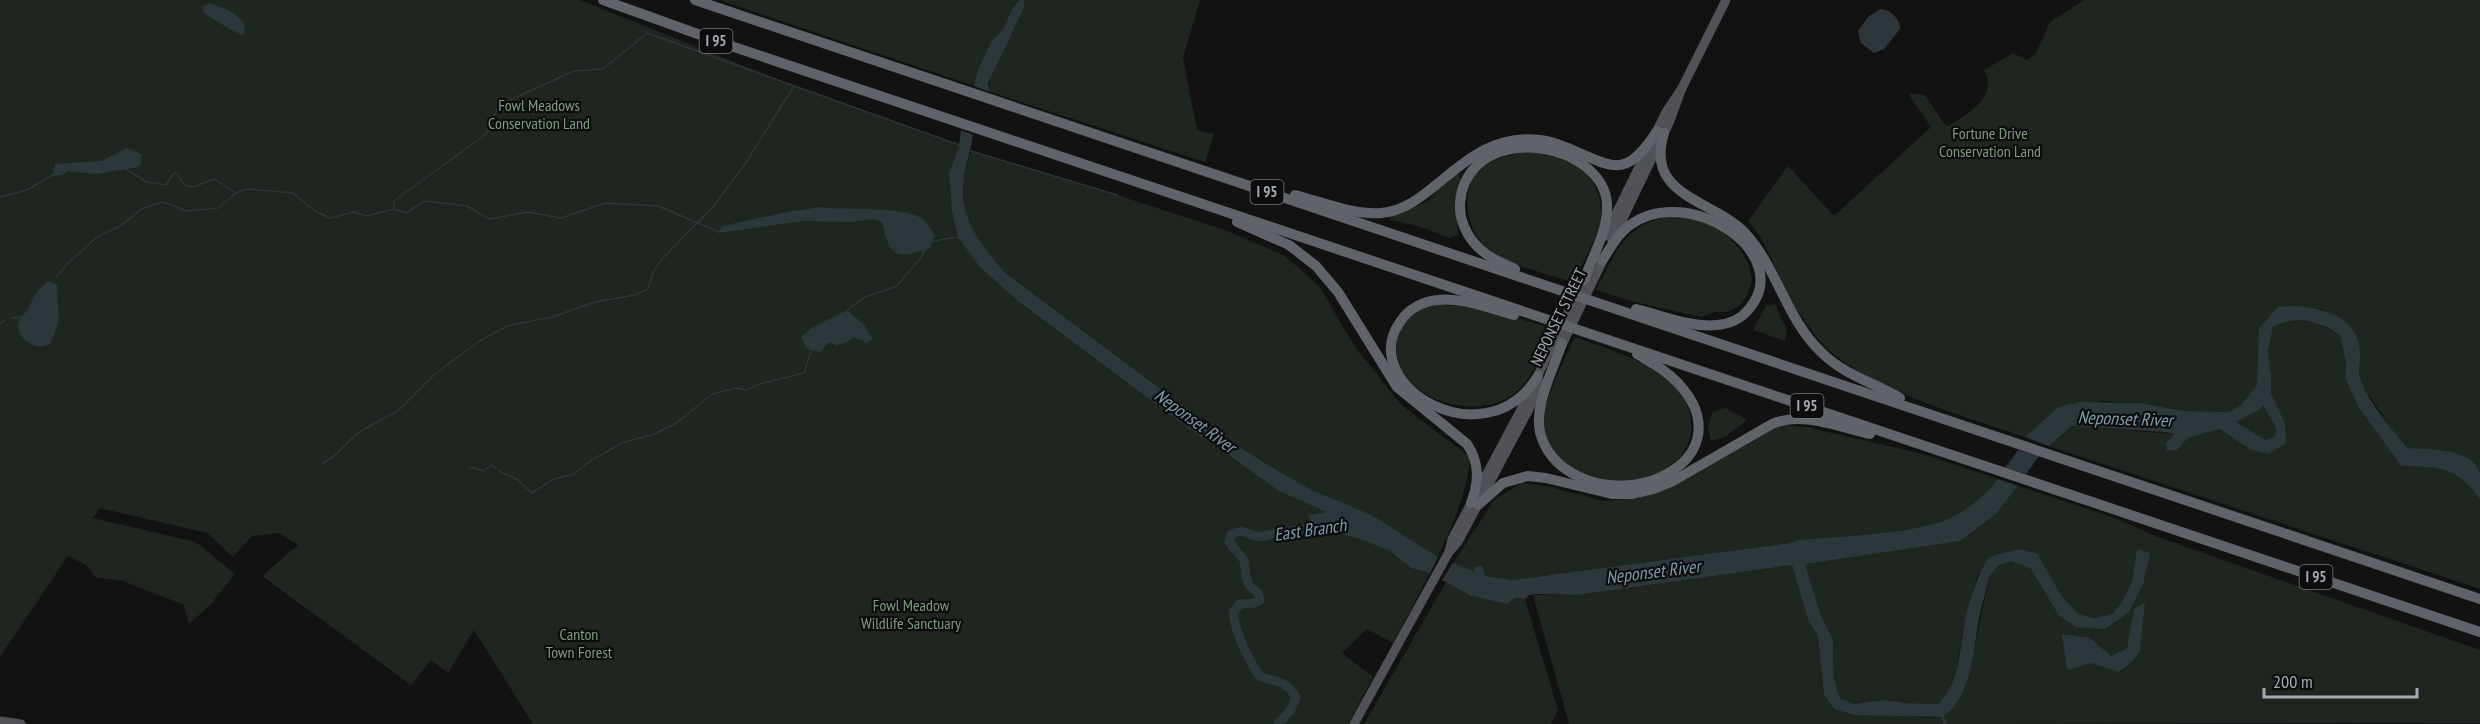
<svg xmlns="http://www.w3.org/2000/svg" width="2480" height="724" font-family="'PT Sans Narrow',sans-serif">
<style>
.green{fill:#1f261f;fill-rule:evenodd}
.water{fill:#2d363b;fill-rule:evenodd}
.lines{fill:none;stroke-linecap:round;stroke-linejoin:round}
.stream{stroke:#2d363b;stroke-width:1.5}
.river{stroke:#2d363b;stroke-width:9}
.major{stroke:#505257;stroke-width:9}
.highway{stroke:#606369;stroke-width:10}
.labels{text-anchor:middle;stroke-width:4.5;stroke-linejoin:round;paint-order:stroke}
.shield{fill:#0d0d0e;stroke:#777c82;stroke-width:1.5}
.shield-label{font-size:15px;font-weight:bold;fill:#a5abb3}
.park-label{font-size:16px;fill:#7f9d7d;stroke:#0d0d0e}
.street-label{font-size:16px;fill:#a5abb3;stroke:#0d0d0e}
.water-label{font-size:18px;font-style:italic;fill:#7e9cac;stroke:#0d0d0e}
</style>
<rect width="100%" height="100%" fill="#121213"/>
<g class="green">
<path d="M0,0H580L794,86L959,146L949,173L964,177L971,151L1117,195L1225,230L1285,256L1319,286L1355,347L1401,405L1470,457C1467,493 1453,524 1438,557L1372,515L1312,490L1268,465L1229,440L1201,416L1207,431L1339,513L1309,515L1313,527L1357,538L1390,551L1411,568L1430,573L1393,643L1367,629L1342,653L1373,677L1348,724H533L474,630L448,673L431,660L411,685L262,576L298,545L279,533L252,536L233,557L207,533L100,508L93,518L196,542L235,574L210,605L189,624L184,605L123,581L95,577L86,565L68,556L0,657Z"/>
<polygon points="720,0 1020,0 1013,7 1003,29 991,42 978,69 974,86"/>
<path d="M1024,0H1200L1183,58L1197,130L1214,134L1205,162L990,92C984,68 1022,29 1024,0Z"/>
<path d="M2084,0H2480V473L2470,459L2448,452L2408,448L2392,430L2360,381V348L2323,309L2278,307L2258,354V385L2242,404L2229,412L2185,411L2140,403L2104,401L2058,407L2025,437C1965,416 1853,386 1815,335C1807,324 1798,312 1791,301C1776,275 1769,243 1748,221L1788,166L1834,216L1931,127L1908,93L1925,95L1945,125L1949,126C1969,112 1998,98 1984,70L2013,53L2027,60L2036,53L2050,22Z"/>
<path d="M1528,151C1565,156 1601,168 1601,213C1601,233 1582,264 1573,282C1548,274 1507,265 1487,248C1465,228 1458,186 1484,166C1496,157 1514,154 1528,151Z"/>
<polygon points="1458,172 1461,180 1457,213 1458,235 1450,238 1415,225 1390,220 1391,216 1429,201 1437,188"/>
<path d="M1688,215L1712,223L1730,238L1741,251L1749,266L1752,280L1748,294L1739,306L1728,312H1714L1702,317L1634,302L1596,290C1621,242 1628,218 1688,215Z"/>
<path d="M1448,303L1506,315L1551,328C1543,344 1537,367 1526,382C1485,435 1375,394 1400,331C1409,310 1426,305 1448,303Z"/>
<polygon points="1775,304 1787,331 1785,341 1753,330 1766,306"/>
<polygon points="2287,319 2315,322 2340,335 2346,363 2345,378 2359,408 2401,466 2428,466 2455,472 2467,481 2480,499 2480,589 2049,446 2072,426 2174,434 2166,443 2167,451 2177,450 2188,438 2221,429 2251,450 2268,454 2285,423 2271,393 2271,374 2268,352 2273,327"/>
<path d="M1575,337C1607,349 1643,359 1670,381C1682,389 1689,406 1691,420C1697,495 1567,501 1546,435C1545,431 1543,426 1542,422C1542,405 1567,354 1575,337Z"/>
<polygon points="2263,404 2276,428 2275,436 2266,440 2235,422 2259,410"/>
<polygon points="1726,408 1747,420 1725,437 1711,441 1708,427 1713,411"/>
<path d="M1783,425L1806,427L1919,453L1998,479C1981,500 1957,519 1930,525C1889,535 1842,536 1800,540L1789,543L1513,580L1485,576L1483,571L1474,573L1453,563L1495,499L1522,483L1546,486L1603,501L1637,498L1664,490L1767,432Z"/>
<path d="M2018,486L2120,520L2155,536L2480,650V723L1947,724L1944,715L1962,695L1971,665L1989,577L1998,566L2011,561L2031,569L2059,616L2076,627L2129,612L2143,585L2137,550L2132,582L2120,605L2112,614L2094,618L2078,615L2061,595L2037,553L2018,549L1978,574C1972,592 1967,611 1963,629C1958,658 1959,681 1938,704L1905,703L1885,700L1853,704L1840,698L1834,679L1833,640L1821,616L1804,563L1960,541L1996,514ZM2130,633L2132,662L2118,672L2091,663L2090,638L2110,656L2127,648Z"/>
<polygon points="1792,565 1808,620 1818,636 1824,695 1834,709 1928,718 1941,717 1943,724 1569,724 1533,595 1577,595"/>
<polygon points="1446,582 1471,596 1507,604 1515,598 1525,599 1558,710 1551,724 1364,724"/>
</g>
<g class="water">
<polygon points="1020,0 1024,0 1024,8 988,83 990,92 974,86 978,69 991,42 1003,29 1013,7"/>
<path d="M210,3C225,8 236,12 245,25L244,35C238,35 212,18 204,13L203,6Z"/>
<path d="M1880,9C1890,9 1900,19 1900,29L1884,49L1874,53L1861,43L1858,31L1868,17Z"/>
<path d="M961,130L973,135C971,149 967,162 964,176C957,216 981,245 1005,273L1229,440L1268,465L1312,490L1372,515L1438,557L1430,573L1411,568L1390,551L1357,538L1313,527L1308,515L1327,512L1279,491L1218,447L1195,433L1018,301L980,267L958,237L952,211L949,173L959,146Z"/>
<polygon points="127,148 141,154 141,164 138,167 96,174 68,171 62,175 53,176 55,164 102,161"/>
<path d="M821,207C843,211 907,205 924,220C928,224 932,231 935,236L930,248C894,260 890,257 882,222L873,219L851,222L803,221L718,233L722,226L787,212Z"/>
<path d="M49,281L57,285L59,321L50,344C38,351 20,341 18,327C18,317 26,314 29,307C35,295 38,288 49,281Z"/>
<path d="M2298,306C2326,309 2357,317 2360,351C2361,361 2357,374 2362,383C2372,406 2391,429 2408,448C2429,450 2474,447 2480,474C2480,482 2480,491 2480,499C2456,466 2440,467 2401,466L2359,408L2345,378L2346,363L2340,335C2319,321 2296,314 2273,327L2268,352L2271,374V393L2285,423L2286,444L2268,454L2251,450L2220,429L2188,438L2177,450L2167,451L2166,443L2174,434L2165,432L2072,426L2049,446L2025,437L2058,407L2080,402L2140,403L2185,411L2229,412L2242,404L2257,385L2259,328L2278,307ZM2263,405L2276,428L2275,436L2266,440L2236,422L2259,410Z"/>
<polygon points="847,310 864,325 873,339 866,344 863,340 851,337 851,340 836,346 833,343 828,343 820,352 807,349 801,337 813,327"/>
<polygon points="2018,450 2039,456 2026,474 2005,468"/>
<path d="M1998,479L2018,486L1996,514L1960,541L1805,564L1821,616L1833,640L1834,679L1840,698L1853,704L1885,700L1905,703L1938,704C1958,683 1959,659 1963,631C1967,605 1975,580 1989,557L2018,549L2037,553L2061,595L2078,614L2094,618L2112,614L2120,605L2132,582L2137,549L2150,553L2143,585L2129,612L2105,629L2076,627L2059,616L2031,569L2011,561L1998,566L1989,577C1986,591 1982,604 1979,618C1974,647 1971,700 1944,715L1947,724H1943L1941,717L1855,715L1834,709L1824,695L1818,636L1808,620L1792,565L1577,595L1538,594L1529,595L1525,599L1515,598L1507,604L1471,596L1442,580L1453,563L1474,572L1475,567L1482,565L1485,576L1513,580L1789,543L1799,540C1842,536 1888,535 1930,525C1957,519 1981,500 1998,479Z"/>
<polygon points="2145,602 2140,651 2132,662 2118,672 2091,663 2067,670 2062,634 2090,638 2111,656 2127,648 2134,609"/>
</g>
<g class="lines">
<g class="stream">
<polyline points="971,151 1117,195"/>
<polyline points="124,168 147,182 166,185 173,174 177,173 184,185 193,187 215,179 236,193 247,189 293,193 315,211 330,218 354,212 366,216 394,209 406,213 425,201 467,206 489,219 528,212 561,218 605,203 658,206 719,232"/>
<polyline points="0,197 27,190 54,174"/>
<polyline points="394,208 394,201 486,134 499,105 574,71 603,69 647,33 959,145"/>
<polyline points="933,241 958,237"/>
<polyline points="56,278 67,264 97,237 122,225 141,209 163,202 187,211 218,208 235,194"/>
<polyline points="847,310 865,297 897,286 922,256 925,249"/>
<polyline points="11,318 22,317"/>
<polyline points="0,323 5,320"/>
<polyline points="323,463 333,457 359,432 399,410 435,374 478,342 507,326 552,317 595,302 635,295 648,289 653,272 663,258 713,207 745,164 794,86"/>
<polyline points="470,467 484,471 491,465 496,468"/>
<polyline points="499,471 518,480 532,493 554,479 574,474 590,461 622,443 654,434 675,424 712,394 736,388 747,390 759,384 804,373 812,349"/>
</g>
<path class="river" d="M1278,724L1290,711L1296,698C1289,682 1276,681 1260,677C1247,657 1236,635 1233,612L1240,604L1255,603L1260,600L1258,593L1249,585L1246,576L1244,560L1229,542L1231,534L1242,531L1258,537L1323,525"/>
<g class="major">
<polyline points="1605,236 1666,112 1682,88 1726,0"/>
<polyline points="1612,241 1670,121 1682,88"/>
<polyline points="1560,349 1605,256"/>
<polyline points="1449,552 1452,539 1525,402 1586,275"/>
<polyline points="0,721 21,724"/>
<polyline points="1354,724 1449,552 1458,542 1543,383"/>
</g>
<g class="highway">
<polyline points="603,0 734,47 2480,632"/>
<polyline points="695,0 2480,599"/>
<path d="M1664,133C1644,197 1713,199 1745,233C1777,267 1786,319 1821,352C1844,375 1873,382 1900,398"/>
<path d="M1295,195C1322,202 1353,215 1381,213C1427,211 1458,147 1516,140C1532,138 1550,140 1565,147C1611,165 1624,183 1657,131"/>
<path d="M1237,222L1289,245L1316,266L1338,292L1397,387L1467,444C1480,463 1479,482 1471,503"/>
<path d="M1602,261C1610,248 1618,234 1630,225C1688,182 1796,254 1749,309C1741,319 1730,324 1717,325C1691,328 1661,315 1636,309"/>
<path d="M1515,269C1502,263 1489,258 1479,248C1467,237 1459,220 1460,203C1465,142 1541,135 1582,164C1596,174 1607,188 1607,206C1608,230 1592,258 1584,280"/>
<path d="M1514,315C1491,309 1462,297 1438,300C1423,301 1408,309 1400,322C1356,385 1485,462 1538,376"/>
<path d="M1562,343C1554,368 1537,399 1539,426C1541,444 1552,460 1567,470C1634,515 1745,455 1678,383C1666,370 1652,363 1637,354"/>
<path d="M1478,505L1503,483L1528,476L1546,478L1612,494H1631L1653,489L1673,481L1772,424C1802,411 1839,427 1870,434"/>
</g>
</g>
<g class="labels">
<g class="shield">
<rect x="699.5" y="29" width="33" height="24" rx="4.5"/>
<rect x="1250.5" y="180" width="33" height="24" rx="4.5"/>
<rect x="1790.5" y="394" width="33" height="24" rx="4.5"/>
<rect x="2299.5" y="565" width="33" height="24" rx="4.5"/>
</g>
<g class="shield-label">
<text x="716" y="46">I 95</text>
<text x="1267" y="197">I 95</text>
<text x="1807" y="411">I 95</text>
<text x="2316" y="582">I 95</text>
</g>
<g class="park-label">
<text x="539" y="111">Fowl Meadows<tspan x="539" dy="18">Conservation Land</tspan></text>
<text x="1990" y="139">Fortune Drive<tspan x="1990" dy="18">Conservation Land</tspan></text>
<text x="911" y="611">Fowl Meadow<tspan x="911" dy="18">Wildlife Sanctuary</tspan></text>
<text x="579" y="640">Canton<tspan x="579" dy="18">Town Forest</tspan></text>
</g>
<g class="street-label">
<text transform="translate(1558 317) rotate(-64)" y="6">NEPONSET STREET</text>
</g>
<g class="water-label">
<text transform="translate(2125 419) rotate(2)" y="6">Neponset River</text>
<text transform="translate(1195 421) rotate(36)" y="6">Neponset River</text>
<text transform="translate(1310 530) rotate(-8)" y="6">East Branch</text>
<text transform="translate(1653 572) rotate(-7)" y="6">Neponset River</text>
</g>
</g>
<path d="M2264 688v9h153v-9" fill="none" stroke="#a5abb3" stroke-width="3"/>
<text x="2273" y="688" font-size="18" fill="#a5abb3" stroke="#0d0d0e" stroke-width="4.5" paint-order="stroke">200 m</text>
</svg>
